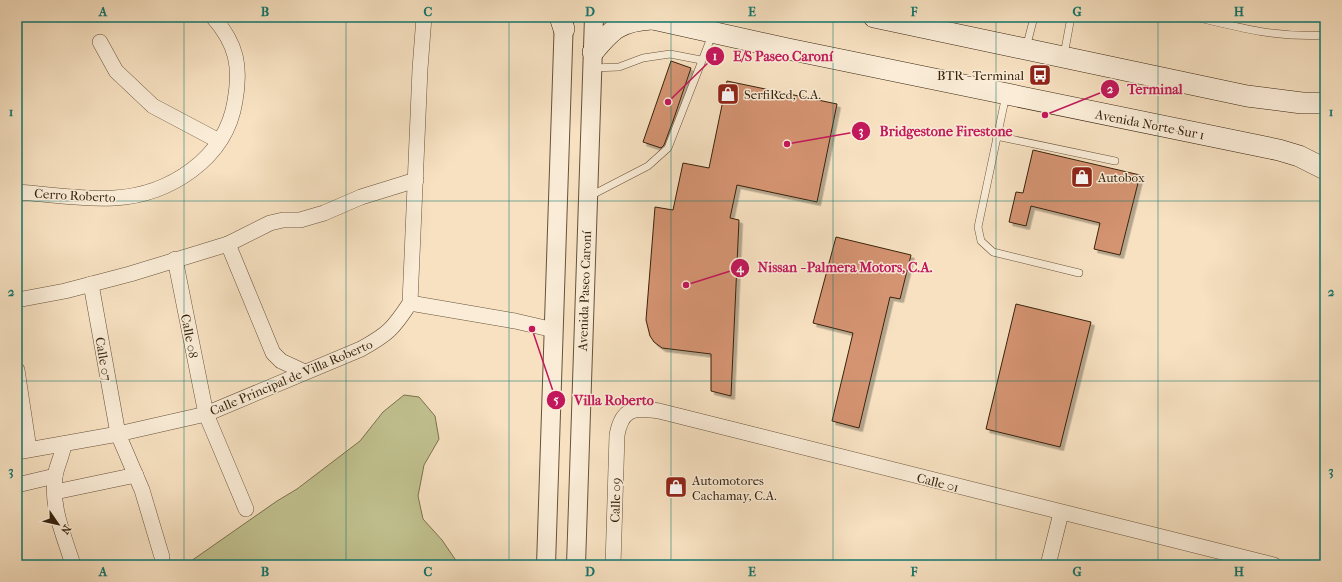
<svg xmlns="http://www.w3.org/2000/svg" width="1342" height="582" font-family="'IM FELL French Canon',serif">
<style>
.green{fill:#c1c290;stroke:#7c724e}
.building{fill:#d49371;stroke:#37230d;filter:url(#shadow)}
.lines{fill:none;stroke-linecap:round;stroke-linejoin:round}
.service-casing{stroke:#67523a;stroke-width:8}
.minor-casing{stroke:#67523a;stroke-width:16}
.tertiary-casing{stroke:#67523a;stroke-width:20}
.secondary-casing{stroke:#37230d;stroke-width:22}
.service{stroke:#faecd7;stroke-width:7}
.minor{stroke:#faecd7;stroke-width:15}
.tertiary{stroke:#faecd7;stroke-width:18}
.secondary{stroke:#faecd7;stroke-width:21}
.grid{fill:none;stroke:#0f766e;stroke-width:1;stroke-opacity:0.55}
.labels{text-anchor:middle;stroke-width:3;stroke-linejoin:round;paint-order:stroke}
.poi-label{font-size:13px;fill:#37230d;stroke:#faecd7;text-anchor:start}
.street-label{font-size:13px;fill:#37230d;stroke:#faecd7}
.leader{fill:none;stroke:#c2185b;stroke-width:1.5}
.callout-dot{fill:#c2185b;stroke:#faecd7;stroke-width:1.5}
.mark-label{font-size:12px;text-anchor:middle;font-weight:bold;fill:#fff}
.callout-label{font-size:14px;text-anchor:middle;font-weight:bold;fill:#c2185b;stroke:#faecd7;stroke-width:3;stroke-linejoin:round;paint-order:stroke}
.neatline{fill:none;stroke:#0f766e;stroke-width:1.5}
.grid-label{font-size:13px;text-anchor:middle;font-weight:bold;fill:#0f766e}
</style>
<defs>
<filter id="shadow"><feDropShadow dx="3.5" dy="3.5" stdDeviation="0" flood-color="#0004"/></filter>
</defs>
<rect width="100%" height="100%" fill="#f7e1c1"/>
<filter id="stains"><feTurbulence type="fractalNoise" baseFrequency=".005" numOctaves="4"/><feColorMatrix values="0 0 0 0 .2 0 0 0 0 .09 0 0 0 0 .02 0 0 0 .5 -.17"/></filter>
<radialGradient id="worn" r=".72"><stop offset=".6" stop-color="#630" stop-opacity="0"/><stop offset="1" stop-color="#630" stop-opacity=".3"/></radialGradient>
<polygon class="green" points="404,395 419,397 435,416 439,439 424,465 418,496 423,519 442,540 459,565 189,565 191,561 277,501 297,489 360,441 383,412"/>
<g class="building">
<polygon points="671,61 691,68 673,121 664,145 661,148 643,142"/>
<polygon points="727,81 837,104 817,202 737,185 730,218 739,220 731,396 711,391 711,354 662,348 654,342 650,336 646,320 655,207 673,210 683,163 709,168"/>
<polygon points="1033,150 1140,175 1120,255 1094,249 1100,223 1031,206 1026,226 1009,222 1016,192 1023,193"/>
<polygon points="836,237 911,255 900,299 890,297 859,428 832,421 853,333 813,323"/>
<polygon points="1016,304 1091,322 1060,447 986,429"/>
</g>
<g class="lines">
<g class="service-casing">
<g id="service">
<path d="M1195,17C1240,28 1278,38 1325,35"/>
<polyline points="1026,48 1034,17"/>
<polyline points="1064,55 1071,17"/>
<polyline points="593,68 619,67 643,58 670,54 701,60"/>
<polyline points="1006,95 978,227 981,241 993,252 1079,273"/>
<polyline points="996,136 1115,161"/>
<polyline points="590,196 648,166 668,148 712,35"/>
</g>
</g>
<g class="minor-casing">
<g id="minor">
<polyline points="100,42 116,71 153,106 219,141"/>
<path d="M17,192C49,194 82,200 114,198C169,195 226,159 235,101C241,67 237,44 213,17"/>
<polyline points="228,244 273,353 281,361 305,372"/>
<polyline points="175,259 206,414 246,509"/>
<polyline points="91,284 118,434 142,490 162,557"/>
<polyline points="17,300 65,291 130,274 228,244 270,223 283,220 300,220 324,213 361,197 416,180"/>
<polyline points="410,303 515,321 554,330"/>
<polyline points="17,370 29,449"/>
<path d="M64,444C62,457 56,467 55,477C51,509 64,535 73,565"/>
<path d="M17,452L118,434L206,414L361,349C388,334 393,329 410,303L420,69L424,17"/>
<polyline points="17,485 55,476"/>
<polyline points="55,492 136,475"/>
<path d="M613,565L617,435C622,408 634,407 659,411L1274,565"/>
<polyline points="1048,565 1061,513"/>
</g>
</g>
<g class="tertiary-casing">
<g id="tertiary">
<polyline points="546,565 564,17"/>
<polyline points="576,565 594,17"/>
</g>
</g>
<g class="secondary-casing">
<g id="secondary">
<polyline points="560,17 564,29"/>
<polyline points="644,17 788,49 1279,150 1299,156 1325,169"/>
<polyline points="874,17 1247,96 1302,103 1325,103"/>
<path d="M593,52C612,29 620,21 651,19"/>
</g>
</g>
<use href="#service" class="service"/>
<use href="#minor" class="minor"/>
<use href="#tertiary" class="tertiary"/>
<use href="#secondary" class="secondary"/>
</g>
<path class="grid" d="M184,17V565M346,17V565M509,17V565M671,17V565M833,17V565M996,17V565M1158,17V565M17,201H1325M17,381H1325"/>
<defs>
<g id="bus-square" transform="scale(1.15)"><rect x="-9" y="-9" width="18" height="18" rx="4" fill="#8f2418" stroke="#faecd7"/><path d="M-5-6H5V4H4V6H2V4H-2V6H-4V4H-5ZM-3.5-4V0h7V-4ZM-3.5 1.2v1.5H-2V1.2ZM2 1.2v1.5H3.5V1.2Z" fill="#fff"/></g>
<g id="shop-square" transform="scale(1.15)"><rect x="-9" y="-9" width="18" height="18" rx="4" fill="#8f2418" stroke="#faecd7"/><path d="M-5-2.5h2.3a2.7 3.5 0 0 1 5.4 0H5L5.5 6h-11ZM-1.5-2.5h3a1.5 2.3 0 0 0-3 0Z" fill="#fff"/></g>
</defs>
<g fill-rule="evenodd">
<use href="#bus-square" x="1040" y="75"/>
<use href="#shop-square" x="728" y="94"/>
<use href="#shop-square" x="1082" y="177"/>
<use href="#shop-square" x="676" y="487"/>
</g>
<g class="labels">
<g class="poi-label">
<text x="1024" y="80" text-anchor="end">BTR - Terminal</text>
<text x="744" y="99">SerfiRed, C.A.</text>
<text x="1098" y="182">Autobox</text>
<text x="692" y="485">Automotores<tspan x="692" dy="15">Cachamay, C.A.</tspan></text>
</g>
<g class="street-label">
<text transform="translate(1150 124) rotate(11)" y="5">Avenida Norte-Sur 1</text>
<text transform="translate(75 195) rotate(3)" y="5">Cerro Roberto</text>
<text transform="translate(584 291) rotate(-88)" y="5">Avenida Paseo Caroní</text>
<text transform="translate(190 336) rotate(79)" y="5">Calle 08</text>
<text transform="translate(104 359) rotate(80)" y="5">Calle 07</text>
<text transform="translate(291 377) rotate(-23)" y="5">Calle Principal de Villa Roberto</text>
<text transform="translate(938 482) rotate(14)" y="5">Calle 01</text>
<text transform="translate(615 500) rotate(-88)" y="5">Calle 09</text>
</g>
</g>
<path class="leader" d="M668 102L715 56M1045 115L1110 89M787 144L861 131M686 285L740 268M532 329L556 400"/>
<g class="callout-dot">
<circle cx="668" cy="102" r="4"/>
<circle cx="1045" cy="115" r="4"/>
<circle cx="787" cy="144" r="4"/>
<circle cx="686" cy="285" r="4"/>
<circle cx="532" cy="329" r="4"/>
<circle cx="715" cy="56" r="10"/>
<circle cx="1110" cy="89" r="10"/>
<circle cx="861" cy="131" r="10"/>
<circle cx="740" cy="268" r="10"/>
<circle cx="556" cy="400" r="10"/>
</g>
<g class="mark-label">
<text x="715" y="60">1</text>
<text x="1110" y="93">2</text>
<text x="861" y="135">3</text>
<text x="740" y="272">4</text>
<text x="556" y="404">5</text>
</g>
<g class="callout-label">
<text x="783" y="61">E/S Paseo Caroní</text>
<text x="1155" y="94">Terminal</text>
<text x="946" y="136">Bridgestone Firestone</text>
<text x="845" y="272">Nissan - Palmera Motors, C.A.</text>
<text x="614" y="405">Villa Roberto</text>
</g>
<rect width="1342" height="582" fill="none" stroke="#f7e1c1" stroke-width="44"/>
<g transform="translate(58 524) rotate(124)" stroke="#faecd7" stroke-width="3" paint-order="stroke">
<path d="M0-3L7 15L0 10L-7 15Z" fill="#37230d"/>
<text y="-6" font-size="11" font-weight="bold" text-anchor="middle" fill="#37230d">N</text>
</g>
<rect x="22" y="22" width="1298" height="538" class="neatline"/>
<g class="grid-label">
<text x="103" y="16">A</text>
<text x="265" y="16">B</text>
<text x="428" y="16">C</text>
<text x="590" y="16">D</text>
<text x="752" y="16">E</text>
<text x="914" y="16">F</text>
<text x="1077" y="16">G</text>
<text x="1239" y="16">H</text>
<text x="11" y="116">1</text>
<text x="1331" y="116">1</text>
<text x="11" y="296">2</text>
<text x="1331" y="296">2</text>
<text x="11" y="475">3</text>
<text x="1331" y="475">3</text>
<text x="103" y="576">A</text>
<text x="265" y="576">B</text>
<text x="428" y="576">C</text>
<text x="590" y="576">D</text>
<text x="752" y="576">E</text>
<text x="914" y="576">F</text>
<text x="1077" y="576">G</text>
<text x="1239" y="576">H</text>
</g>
<rect width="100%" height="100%" filter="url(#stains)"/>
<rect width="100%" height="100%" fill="url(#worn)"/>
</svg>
